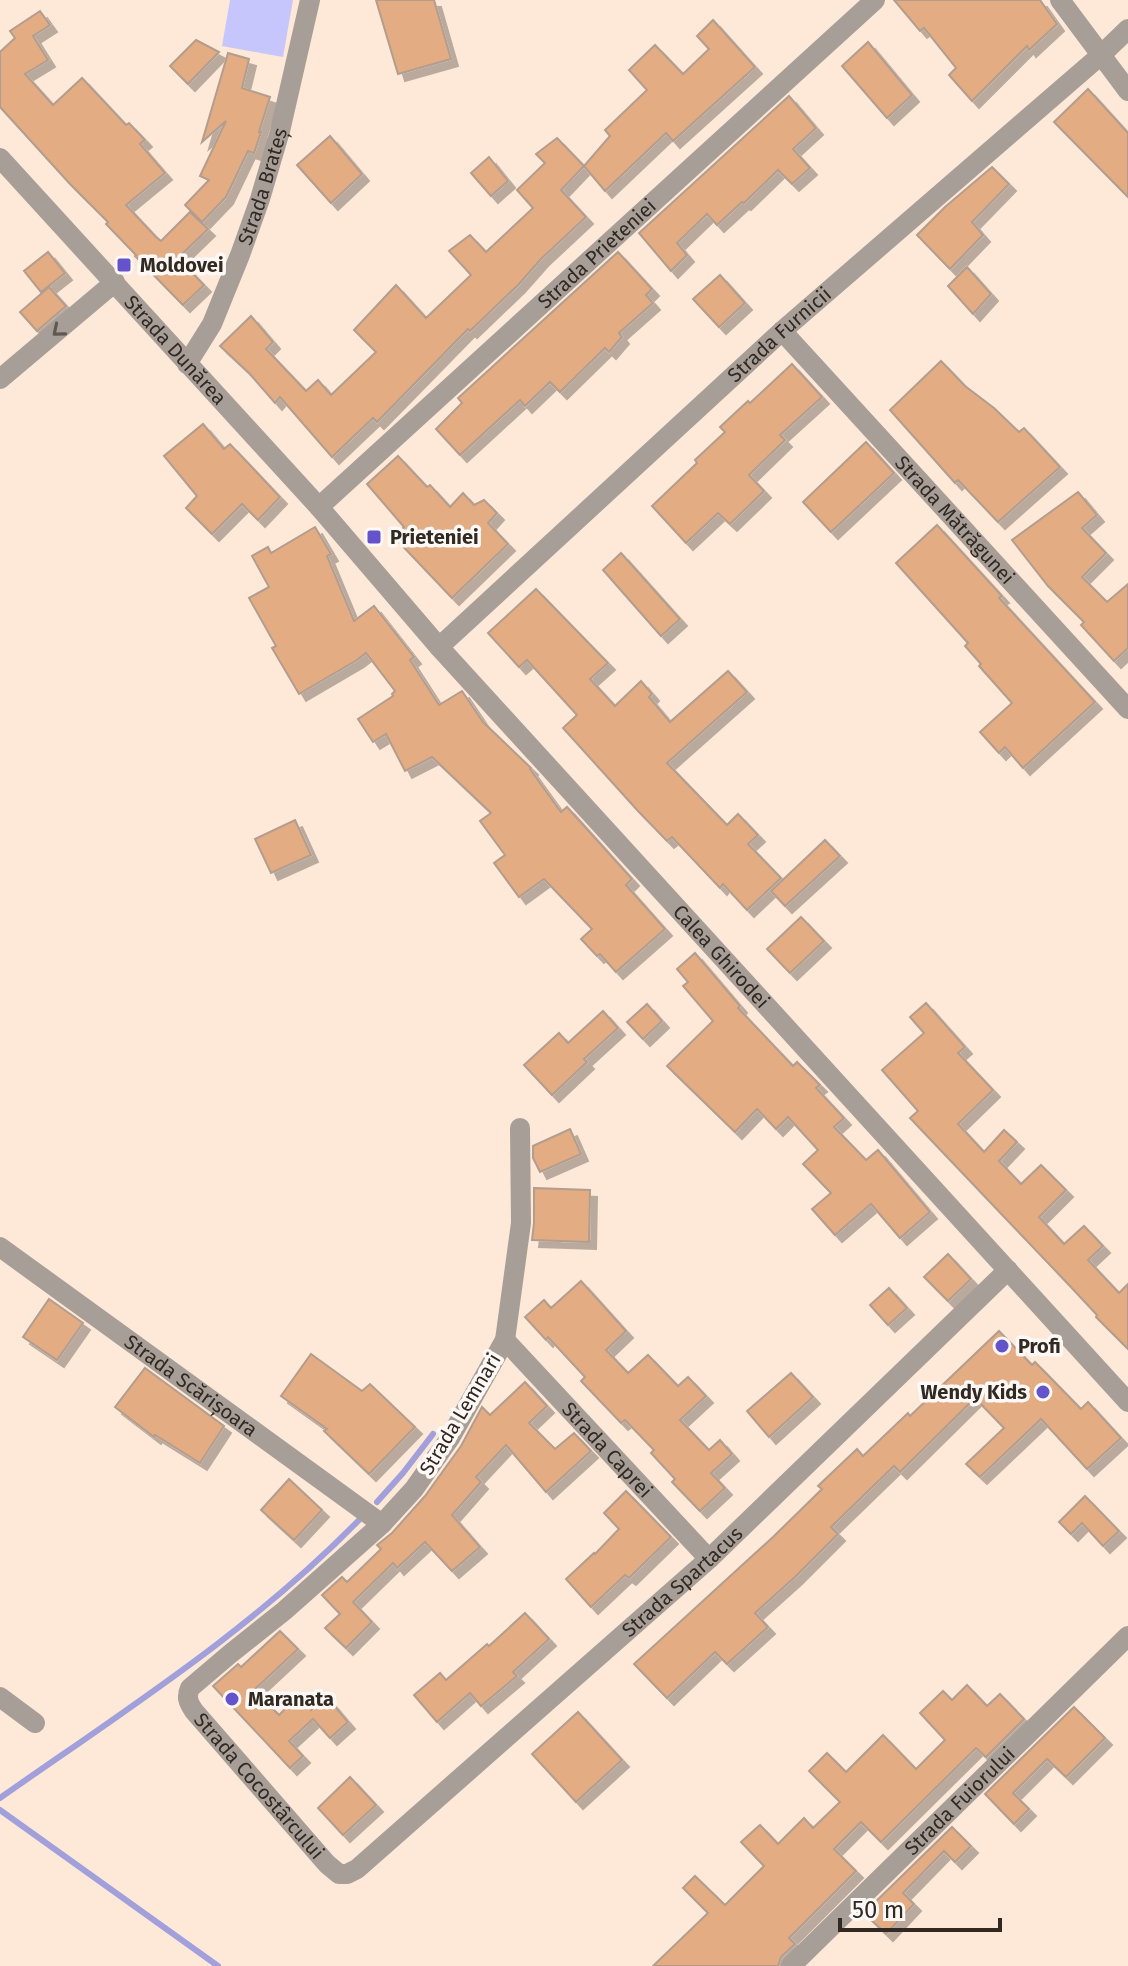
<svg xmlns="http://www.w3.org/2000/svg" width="1128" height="1966" font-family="'Fira Sans',sans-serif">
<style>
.green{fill:#c6c6fc}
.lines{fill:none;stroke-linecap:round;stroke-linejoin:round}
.stream{stroke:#a1a0db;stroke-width:6}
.building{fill:#e3ac83;stroke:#b29d8e;stroke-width:2;filter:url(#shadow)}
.minor{stroke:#a79e97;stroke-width:20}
.oneway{stroke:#615851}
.poi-dot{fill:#6553cc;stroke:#fef9f6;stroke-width:3}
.labels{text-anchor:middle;stroke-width:7;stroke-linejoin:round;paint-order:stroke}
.street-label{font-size:20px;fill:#322923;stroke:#fef9f6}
.poi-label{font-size:20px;font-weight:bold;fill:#322923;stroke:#fef9f6;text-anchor:start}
</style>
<defs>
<filter id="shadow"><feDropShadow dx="7" dy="7" stdDeviation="0" flood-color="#0004"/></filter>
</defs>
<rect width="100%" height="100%" fill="#fee8d8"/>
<polygon class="green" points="230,0 293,0 283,57 222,46"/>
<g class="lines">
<g class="stream">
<polyline points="377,1502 403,1473 433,1434"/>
<path d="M0,1798C124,1711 253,1629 359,1520"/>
<polyline points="0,1810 218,1966"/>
</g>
</g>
<g class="building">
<polygon points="376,0 434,0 451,59 398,74"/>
<polygon points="894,0 1040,0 1057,24 1029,50 1027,46 972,101 949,75 956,68 924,28 920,31"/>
<polygon points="40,11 50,25 33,36 48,60 25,74 53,105 82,78 126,125 129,123 145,140 140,144 165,173 126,205 156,237 161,241 190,212 208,229 178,258 204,285 183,305 135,256 136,255 106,224 108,222 70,184 0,107 0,52 15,38 10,31"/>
<polygon points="713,20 755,67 673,141 666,133 605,191 584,166 610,136 605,130 647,90 629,70 655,45 683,74 709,49 697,36"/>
<polygon points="196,40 219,52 188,84 170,66"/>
<polygon points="868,42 912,95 887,118 842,66"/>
<polygon points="228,53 249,59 242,88 270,97 259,132 261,132 254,153 248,151 226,197 202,222 185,205 209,180 200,176 226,121 202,142"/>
<polygon points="1088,89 1128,133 1128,197 1054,122"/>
<polygon points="789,96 816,128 793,149 810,168 792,184 778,170 744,203 742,202 717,225 707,214 677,243 687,255 671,271 639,233"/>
<polygon points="330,136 362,174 331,203 297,165"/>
<polygon points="557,138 584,166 561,190 586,217 541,259 518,285 470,331 468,329 377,422 373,418 332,457 280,397 275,403 249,373 220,346 251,316 273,342 266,349 306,391 318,380 331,395 376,352 354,330 396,285 426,318 471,275 449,251 470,235 486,252 533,208 517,190 545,163 536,154"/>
<polygon points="489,157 508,181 491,196 471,173"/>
<polygon points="992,167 1009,184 972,222 983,235 950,269 917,235 945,207"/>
<polygon points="48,252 65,273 41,292 24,271"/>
<polygon points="618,252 652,289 646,295 653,303 619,333 622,337 609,352 605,348 560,392 550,382 525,406 520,400 460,455 436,429 462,403 458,398"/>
<polygon points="967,267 991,294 973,314 948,286"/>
<polygon points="720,275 745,303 719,327 693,299"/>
<polygon points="49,287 66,306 37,331 20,312"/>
<polygon points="941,361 965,386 994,408 1019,432 1024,428 1060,467 998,522 958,480 955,483 890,410"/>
<polygon points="792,364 822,397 780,435 785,440 749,475 764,491 730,524 718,513 686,543 652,506 697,463 695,460 725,432 720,427 748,401 750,403"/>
<polygon points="203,424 224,449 230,444 280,497 258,520 242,504 212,534 186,508 197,496 164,456"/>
<polygon points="866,442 894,473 831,532 803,502"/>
<polygon points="398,456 427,487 430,485 450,507 463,493 474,505 484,500 497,513 488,523 508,544 452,598 394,537 404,527 367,484"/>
<polygon points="1078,492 1097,515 1082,528 1106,553 1082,577 1107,602 1128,584 1128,648 1114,661 1081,625 1084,622 1048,586 1012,540"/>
<polygon points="937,525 1002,596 999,598 1095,702 1023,768 1005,747 999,753 980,732 1012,703 979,666 981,664 965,646 968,643 896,563"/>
<polygon points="315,527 331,554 327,556 354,621 374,606 414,657 410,660 439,705 462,691 483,722 531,768 530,769 561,812 567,807 632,879 626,885 665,929 616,972 600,954 597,956 581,939 592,929 544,879 519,897 494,863 505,855 480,821 491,813 432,757 405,771 386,734 373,742 358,719 393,696 392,694 395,691 366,653 357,660 299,694 272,648 276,646 249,598 269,587 252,556 268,547 271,553"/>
<polygon points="621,553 680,619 661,636 603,570"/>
<polygon points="536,589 608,663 590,679 615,706 641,681 652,694 649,697 670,722 728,671 747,692 667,763 727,825 738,814 758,835 748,844 781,878 747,910 723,884 720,888 672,837 667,841 638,811 563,728 577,715 527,660 519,667 488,633"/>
<polygon points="295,820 311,855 271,873 255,839"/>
<polygon points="825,840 840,856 785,906 771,891"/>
<polygon points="801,917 824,941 790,973 767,949"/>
<polygon points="695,953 740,1006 738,1008 793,1066 797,1062 820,1085 816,1088 844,1118 834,1127 866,1160 878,1150 930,1212 900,1238 871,1204 835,1235 812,1209 831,1193 803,1164 818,1150 788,1117 776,1129 757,1109 735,1132 667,1066 713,1021 683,986 688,982 677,969"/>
<polygon points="926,1003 965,1047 958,1053 993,1090 958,1124 984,1152 1004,1130 1017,1142 999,1161 1021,1184 1041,1165 1066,1190 1039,1217 1064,1244 1084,1226 1103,1246 1088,1260 1119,1293 1128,1284 1128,1349 1096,1317 1097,1315 1069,1285 910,1118 918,1111 882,1070 924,1033 910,1017"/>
<polygon points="647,1004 662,1021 643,1039 627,1022"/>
<polygon points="603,1011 618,1028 584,1059 587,1062 552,1095 524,1065 559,1033 568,1043"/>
<polygon points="570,1129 581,1154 540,1172 533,1158 533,1146"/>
<polygon points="534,1188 590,1190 589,1242 532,1240 534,1223"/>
<polygon points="948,1254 971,1279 948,1301 924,1277"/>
<polygon points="581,1281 626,1331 606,1350 628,1373 648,1355 678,1386 688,1377 706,1396 680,1420 709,1450 720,1440 732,1454 711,1473 725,1488 700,1511 672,1482 675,1479 651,1453 654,1450 625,1420 621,1423 581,1381 585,1377 548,1337 546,1340 525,1317 544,1300 551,1308"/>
<polygon points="889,1288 907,1308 888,1325 870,1305"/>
<polygon points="49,1299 83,1323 57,1360 23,1337"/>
<polygon points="999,1331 1032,1365 1035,1362 1081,1409 1088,1402 1121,1438 1087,1469 1041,1419 980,1477 966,1464 1004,1428 975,1398 900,1472 894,1466 831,1527 838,1534 795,1577 755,1613 768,1627 727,1664 715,1652 667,1698 634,1664 773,1537 822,1489 818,1486 857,1449 863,1456 908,1413 910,1416"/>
<polygon points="311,1354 362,1391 370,1384 415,1427 369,1474 324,1431 327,1429 281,1396"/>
<polygon points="145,1368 224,1426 200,1463 155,1435 154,1437 115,1407"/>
<polygon points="791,1373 813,1397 769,1437 747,1411"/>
<polygon points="525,1382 547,1406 529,1423 555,1449 574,1433 591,1451 546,1492 506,1445 476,1477 481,1482 452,1515 480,1547 452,1571 425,1542 397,1568 393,1563 353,1602 372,1622 346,1648 325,1628 340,1614 322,1595 342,1577 347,1582 381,1549 377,1545 392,1533 425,1496 461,1446 482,1407 490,1415"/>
<polygon points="289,1479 322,1510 294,1540 261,1510"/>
<polygon points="626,1491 671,1537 629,1578 625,1575 591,1607 566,1579 594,1553 595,1554 619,1529 604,1513"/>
<polygon points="1085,1496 1119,1531 1103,1546 1082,1523 1071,1534 1059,1522"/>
<polygon points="525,1613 549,1639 513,1672 517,1676 481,1706 470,1693 437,1722 414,1695 440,1673 446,1680 487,1644 489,1646"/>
<polygon points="280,1631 298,1649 254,1690 279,1715 298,1696 311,1710 326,1696 348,1722 330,1738 313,1719 289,1741 303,1756 290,1768 213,1686 238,1664 241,1667"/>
<polygon points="967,1685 987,1706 1000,1694 1024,1719 986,1757 976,1748 881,1842 861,1822 834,1849 856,1871 789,1938 795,1944 781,1957 778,1966 653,1966 708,1913 683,1888 695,1876 725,1905 764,1866 741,1842 760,1825 778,1844 804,1818 813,1828 840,1802 809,1771 827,1753 846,1772 883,1735 916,1769 945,1740 920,1713 943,1691 952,1700"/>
<polygon points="1074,1707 1105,1738 1066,1777 1047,1759 1013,1793 1029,1809 1014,1824 985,1794"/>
<polygon points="578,1712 622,1760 576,1802 532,1754"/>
<polygon points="350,1777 376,1805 343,1835 318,1808"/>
<polygon points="952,1827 971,1846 955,1862 944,1851 903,1893 914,1904 886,1934 864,1913"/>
</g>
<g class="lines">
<g class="minor">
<polyline points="1060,0 1128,91"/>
<path id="s1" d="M0,158L319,507L439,647L1128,1402"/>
<path id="s2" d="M782,331L1128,709"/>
<path id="s3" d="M187,364L212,324L240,255L260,199L280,131L310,0"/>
<polyline points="0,379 115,282"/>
<path id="s4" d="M319,507L875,0"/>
<path id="s5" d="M439,647L782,331L1101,55L1128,29"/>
<path id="s6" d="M520,1128L521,1223L505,1340L450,1438L414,1489L382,1524L284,1611L230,1654L190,1688C186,1697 188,1702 194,1711L327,1864L339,1874H347L357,1869L709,1559L1008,1270"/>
<path id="s7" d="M0,1247L382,1524"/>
<path id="s8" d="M505,1340L709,1559"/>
<polyline points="0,1697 35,1723"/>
<path id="s9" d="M791,1966L1128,1636"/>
</g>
</g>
<defs><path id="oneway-chevron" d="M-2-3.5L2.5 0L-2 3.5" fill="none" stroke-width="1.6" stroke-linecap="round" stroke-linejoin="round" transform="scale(2)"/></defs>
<use class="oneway" href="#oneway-chevron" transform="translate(58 331) rotate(140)"/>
<g class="poi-dot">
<rect x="116" y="257" width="16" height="16" rx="4"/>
<rect x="366" y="529" width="16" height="16" rx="4"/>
<circle cx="1002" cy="1346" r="8"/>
<circle cx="1043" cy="1392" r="8"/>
<circle cx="232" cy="1699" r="8"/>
</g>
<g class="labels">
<g class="street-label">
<text dy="7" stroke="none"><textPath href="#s3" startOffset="194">Strada Brateș</textPath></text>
<text dy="7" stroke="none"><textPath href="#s4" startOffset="376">Strada Prieteniei</textPath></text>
<text dy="7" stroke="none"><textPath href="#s5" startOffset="462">Strada Furnicii</textPath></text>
<text dy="7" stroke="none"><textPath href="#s1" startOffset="260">Strada Dunărea</textPath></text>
<text dy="7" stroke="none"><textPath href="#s2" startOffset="256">Strada Mătrăgunei</textPath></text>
<text dy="7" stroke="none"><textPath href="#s1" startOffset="1076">Calea Ghirodei</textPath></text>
<text dy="7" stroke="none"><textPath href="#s7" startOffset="236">Strada Scărișoara</textPath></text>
<text transform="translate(460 1414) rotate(-59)" y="7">Strada Lemnari</text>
<text dy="7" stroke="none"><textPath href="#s8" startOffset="150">Strada Caprei</textPath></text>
<text dy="7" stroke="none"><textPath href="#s6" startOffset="1384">Strada Spartacus</textPath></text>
<text dy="7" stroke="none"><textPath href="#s6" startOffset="812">Strada Cocostârcului</textPath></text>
<text dy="7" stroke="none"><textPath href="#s9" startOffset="236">Strada Fuiorului</textPath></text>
</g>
<g class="poi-label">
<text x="140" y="272">Moldovei</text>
<text x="390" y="544">Prieteniei</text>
<text x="1018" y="1353">Profi</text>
<text x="1027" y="1399" text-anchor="end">Wendy Kids</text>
<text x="248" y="1706">Maranata</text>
</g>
</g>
<path d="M840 1918v12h160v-12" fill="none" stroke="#322923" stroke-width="4"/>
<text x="852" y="1918" font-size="24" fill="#322923" stroke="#fef9f6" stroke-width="6" paint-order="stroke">50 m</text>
</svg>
